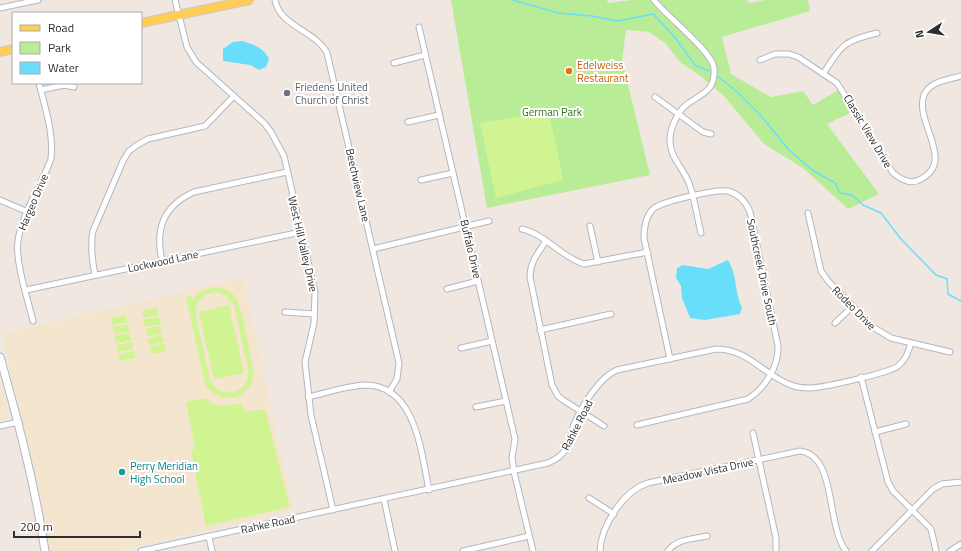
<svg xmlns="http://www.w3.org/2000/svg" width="961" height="551" font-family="'Titillium Web',sans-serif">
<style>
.education{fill:#f3e5ce}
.green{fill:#b9ec97}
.pitch{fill:#d0f492;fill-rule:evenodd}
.water{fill:#69defb}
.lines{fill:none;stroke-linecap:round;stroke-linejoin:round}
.stream{stroke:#69defb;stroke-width:1.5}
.minor-casing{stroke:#b3b7c2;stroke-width:7}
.secondary-casing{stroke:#b3b7c2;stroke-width:9}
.primary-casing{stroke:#c9c9c9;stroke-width:10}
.minor{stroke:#fff;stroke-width:5}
.secondary{stroke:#fff;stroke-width:7}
.primary{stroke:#ffcd56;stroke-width:8}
.food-dot{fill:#e8710a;stroke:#fff;stroke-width:1.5}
.worship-dot{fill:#6b7280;stroke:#fff;stroke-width:1.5}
.culture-dot{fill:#0f9aa8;stroke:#fff;stroke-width:1.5}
.labels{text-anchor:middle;stroke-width:4;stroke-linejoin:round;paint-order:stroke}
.food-label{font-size:11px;fill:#c56008;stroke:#fff;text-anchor:start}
.worship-label{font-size:11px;fill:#5b616d;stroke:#fff;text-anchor:start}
.park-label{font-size:11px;fill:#2e7613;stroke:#fff}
.street-label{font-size:11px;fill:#2e2e2e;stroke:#fff}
.culture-label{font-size:11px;fill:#0d838f;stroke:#fff;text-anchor:start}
</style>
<rect width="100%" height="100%" fill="#f0e8e0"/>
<g class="education">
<polygon points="243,277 294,510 117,551 47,551 2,334"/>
<polygon points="0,377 9,418 0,420"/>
</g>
<polygon class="green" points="451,0 607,0 608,3 632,0 746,0 750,3 765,0 808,0 810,11 722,37 731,74 771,97 803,91 813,105 838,90 852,112 827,124 879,194 848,209 803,168 764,144 724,96 698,74 681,63 665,43 649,32 626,30 622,60 650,175 487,208"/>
<g class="pitch">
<polygon points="548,112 556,144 563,180 496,198 480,123"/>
<path d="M214,287C221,287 228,289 234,295C243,306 249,352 253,368C257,398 219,410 205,383L186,297L191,296L192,301L201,291ZM217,292L226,296L234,305L248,369C249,381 244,389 232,393L219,391L210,381L196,317C194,303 203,292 217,292Z"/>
<polygon points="229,305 244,373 214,379 199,312"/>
<polygon points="157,308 158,315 144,318 142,311"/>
<polygon points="126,315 127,322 112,325 111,318"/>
<polygon points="159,317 160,324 145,327 144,320"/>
<polygon points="128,324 129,331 115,334 113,327"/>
<polygon points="161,326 162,333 147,336 146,329"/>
<polygon points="130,333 131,340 116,343 115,336"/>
<polygon points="162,335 164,342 149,345 148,338"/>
<polygon points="132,342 133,349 118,352 117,345"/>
<polygon points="164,344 166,351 151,354 150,347"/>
<polygon points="134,351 135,358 120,361 119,354"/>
<path d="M205,398C217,409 227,407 241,403L245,412L265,409L290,507L206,526L191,450L195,449L186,402Z"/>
</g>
<g class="water">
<path d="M242,41C253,44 264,48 269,59L266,67L259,70L250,65L223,61V49L233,42Z"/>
<path d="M728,260C738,277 734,290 742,308L740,314L705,320L690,318L682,298L681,286L676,278L677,268L683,265L708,269Z"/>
</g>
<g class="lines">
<g class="stream">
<polyline points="513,0 558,13 592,16 618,21 653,14 673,35 696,66 709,71"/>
<polyline points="717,76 735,90 762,117 789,150 812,170 835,183 840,193 852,195 863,205 881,213 901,239 936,275 947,279 948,294 961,301"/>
</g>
<g class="minor-casing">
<g id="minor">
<polyline points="175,0 187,47 196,62 264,123 271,132 284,156 315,292 314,323 305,362 311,415 333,510"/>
<path d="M275,0C280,27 315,30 327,53L399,363L397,379L389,392"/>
<path d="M654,0C666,16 712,51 714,68C716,93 699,94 685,106C677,113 670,129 670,139C669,158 685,169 690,186C695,201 697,217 701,233"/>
<polyline points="0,8 38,0"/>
<polyline points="419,27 515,439 512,458 514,472 533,551"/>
<path d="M760,60L775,54H789L798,57L837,83L893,173C902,180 911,185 921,179C956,161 914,122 924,95C930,81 948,80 961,76"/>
<polyline points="394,63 425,55"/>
<path d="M823,74C842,45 843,41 877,33"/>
<polyline points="41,90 64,85 74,87"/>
<polyline points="655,97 703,132 711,134"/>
<polyline points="408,122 439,115"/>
<polyline points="421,180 453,173"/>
<polyline points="0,200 28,212"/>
<polyline points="808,213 821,271 828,281 873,327 891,338 950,352"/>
<polyline points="590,226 598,262"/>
<path d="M522,229C545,234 561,257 584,264L648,252"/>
<path d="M546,241C538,253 530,262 530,277L552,385L558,396L563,400L604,426"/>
<polyline points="373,249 489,221"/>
<path d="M162,261C155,229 163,206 194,192L287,172"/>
<path d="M95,275C92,260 90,246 93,231L123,161L129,151L137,145L148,139L205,126L233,97"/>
<polyline points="447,289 478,281"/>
<polyline points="26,290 301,232"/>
<polyline points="285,312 314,314"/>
<path d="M33,321C28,300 15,262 18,241C21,215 42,184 51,159C54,133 45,108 39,83"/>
<polyline points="835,323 852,307"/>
<polyline points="540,330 611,314"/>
<polyline points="461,348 492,341"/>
<polyline points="861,377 888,482 893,491 931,529 936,551"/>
<path d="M308,397C326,393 346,386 365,385C416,385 421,452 429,490"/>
<polyline points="476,407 506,401"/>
<path d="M637,425L748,399C765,388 779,366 778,346L750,212C746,202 739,194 728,191C717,189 662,201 653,209C645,217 644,228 644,238L670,359"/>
<polyline points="0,426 19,422"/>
<polyline points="875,432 906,424"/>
<polyline points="753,433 776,538 776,551"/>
<polyline points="589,498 614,514"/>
<polyline points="384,499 395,551"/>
<polyline points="209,537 212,551"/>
<path d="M141,551L548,463C555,460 561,457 565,450C569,444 571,434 573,427C580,409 599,377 617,370L716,349C749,349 763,375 791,385C796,387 804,388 809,388C822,388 889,373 898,366C906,360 908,352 911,343"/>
<polyline points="463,551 529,536"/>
<path d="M600,551C601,526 623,491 648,483L800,451C837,455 826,526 846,551"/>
<path d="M668,551C676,539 693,539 707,536"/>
<polyline points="872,551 933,489 942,484 961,482"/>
<polyline points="950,551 961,544"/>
</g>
</g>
<g class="secondary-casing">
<path id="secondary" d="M0,357C18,421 35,485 45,551"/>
</g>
<g class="primary-casing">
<g id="primary">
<polyline points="141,23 249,0"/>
<polyline points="0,52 13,49"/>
</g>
</g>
<use href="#minor" class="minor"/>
<use href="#secondary" class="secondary"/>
<use href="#primary" class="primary"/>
</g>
<circle class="food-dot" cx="569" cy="71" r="4"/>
<circle class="worship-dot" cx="287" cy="93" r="4"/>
<circle class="culture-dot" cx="122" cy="472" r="4"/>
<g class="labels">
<g class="food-label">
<text x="577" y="69">Edelweiss<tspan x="577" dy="13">Restaurant</tspan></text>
</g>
<g class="worship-label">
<text x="295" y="91">Friedens United<tspan x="295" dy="13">Church of Christ</tspan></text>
</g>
<g class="park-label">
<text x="552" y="116">German Park</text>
</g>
<g class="street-label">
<text transform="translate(868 131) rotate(59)" y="4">Classic View Drive</text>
<text transform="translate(358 185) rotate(77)" y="4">Beechview Lane</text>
<text transform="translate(33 202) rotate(-67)" y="4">Hargeo Drive</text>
<text transform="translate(303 244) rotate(77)" y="4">West Hill Valley Drive</text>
<text transform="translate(471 249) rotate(77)" y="4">Buffalo Drive</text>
<text transform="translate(163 261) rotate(-12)" y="4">Lockwood Lane</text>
<text transform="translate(762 272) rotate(78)" y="4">Southcreek Drive South</text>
<text transform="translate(854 308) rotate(45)" y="4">Rodeo Drive</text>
<text transform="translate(577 425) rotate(-63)" y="4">Rahke Road</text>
<text transform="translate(708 471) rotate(-12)" y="4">Meadow Vista Drive</text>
<text transform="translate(268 524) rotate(-12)" y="4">Rahke Road</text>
</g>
<g class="culture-label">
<text x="130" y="470">Perry Meridian<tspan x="130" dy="13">High School</tspan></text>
</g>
</g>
<rect x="12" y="12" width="130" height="72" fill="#ffffff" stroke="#ababab"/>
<rect x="20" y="25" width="20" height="6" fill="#ffcd56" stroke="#ababab"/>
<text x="48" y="32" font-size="12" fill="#2e2e2e">Road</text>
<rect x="20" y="42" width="20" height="12" fill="#b9ec97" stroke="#ababab"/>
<text x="48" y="52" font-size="12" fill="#2e2e2e">Park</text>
<rect x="20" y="62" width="20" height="12" fill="#69defb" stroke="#ababab"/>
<text x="48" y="72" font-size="12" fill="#2e2e2e">Water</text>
<g transform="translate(929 32) rotate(258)" stroke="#ffffff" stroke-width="3" paint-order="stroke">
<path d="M0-3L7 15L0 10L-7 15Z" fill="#2e2e2e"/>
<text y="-6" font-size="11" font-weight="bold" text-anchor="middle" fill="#2e2e2e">N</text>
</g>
<path d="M14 531v6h126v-6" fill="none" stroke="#2e2e2e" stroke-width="2"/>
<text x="20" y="531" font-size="12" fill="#2e2e2e" stroke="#ffffff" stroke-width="3" paint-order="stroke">200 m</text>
</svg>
